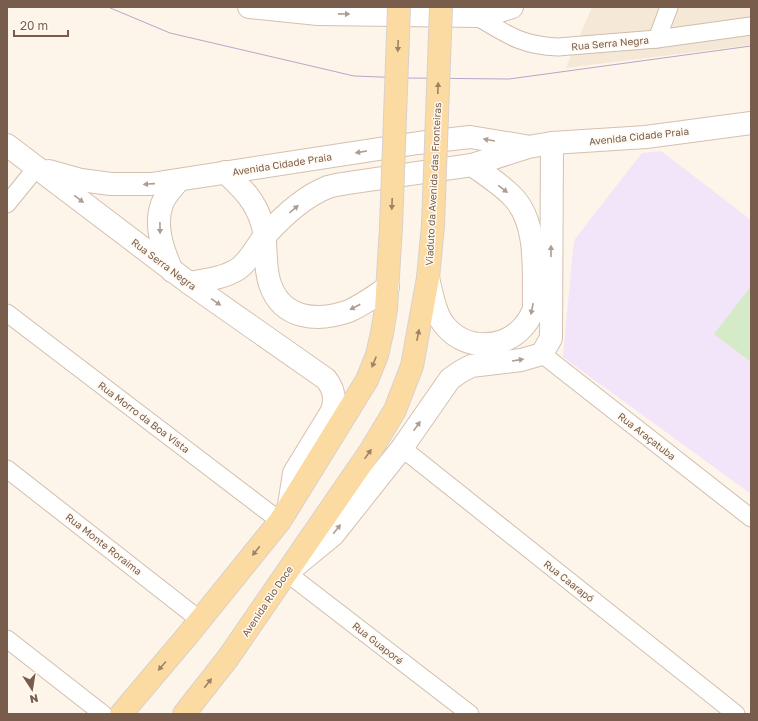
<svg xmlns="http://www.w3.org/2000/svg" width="758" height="721" font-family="'Golos Text',sans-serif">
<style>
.residential{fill:#f5e8d7}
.education{fill:#f2e5fa}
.green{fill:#d5ebc7}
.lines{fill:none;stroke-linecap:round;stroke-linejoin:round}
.minor-casing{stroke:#cfbeae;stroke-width:19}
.secondary-casing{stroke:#d5c0ae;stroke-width:24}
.primary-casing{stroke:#d9d1cd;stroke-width:24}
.minor{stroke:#fff;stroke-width:17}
.secondary{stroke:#fff;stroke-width:22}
.primary{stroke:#fbdba2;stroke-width:22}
.tram{stroke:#b9a6c8;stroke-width:1}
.primary-bridge-casing{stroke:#d9d1cd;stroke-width:24;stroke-linecap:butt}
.primary-bridge{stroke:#fbdba2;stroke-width:22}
.oneway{fill:#ae9d94}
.oneway2{fill:#9f8266}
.labels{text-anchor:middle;stroke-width:3;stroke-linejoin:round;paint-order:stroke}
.street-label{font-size:10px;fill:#785c4c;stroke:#fff9f0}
</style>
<rect width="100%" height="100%" fill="#fdf5e9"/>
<polygon class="residential" points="592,7 751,7 751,45 566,68"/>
<polygon class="education" points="661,151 751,220 751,494 563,357 573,249 575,239 642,153"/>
<polygon class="green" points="751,286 751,362 714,334"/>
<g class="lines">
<g class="minor-casing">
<g id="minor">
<path d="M476,16C506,34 522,46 558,47L657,39L751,26"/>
<polyline points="657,39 669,7"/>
<polyline points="7,204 37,167"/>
<polyline points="7,313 280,521"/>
<polyline points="542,354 751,518"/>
<polyline points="402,448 736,714"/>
<polyline points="7,469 200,620"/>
<polyline points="287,573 470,714"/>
<polyline points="7,639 103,714"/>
</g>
</g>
<g class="secondary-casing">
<g id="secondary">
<polyline points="249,7 318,14 476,16 491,14 512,7"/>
<path d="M7,145L189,283L326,379C334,389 336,398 332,411L294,473L289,505"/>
<polyline points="49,171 81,180 111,184 151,184 418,143 470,137 525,146"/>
<path d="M225,172C242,188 255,200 262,223C268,243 263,264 270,284C282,320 318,322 349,311C363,305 376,295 388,287"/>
<path d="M172,271C163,250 154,226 162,204C165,195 173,188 178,181"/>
<path d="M428,278C432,294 435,315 446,327C466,350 503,350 523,327C528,322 531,316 534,309C533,274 539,224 513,197C503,186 485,174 472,165"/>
<path d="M189,283C206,280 224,278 238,269C250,261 256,246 265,236C281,218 305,196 328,187C334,185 342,184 348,183L472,165L528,147L552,143L646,137L751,123"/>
<polyline points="294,567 333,535 402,448 450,379 460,372 471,366 521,360 542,354 551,338 552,143"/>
</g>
</g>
<g class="primary-casing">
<g id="primary">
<polyline points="121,714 187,636 280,521 367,380 377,355 382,333 386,309 391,227"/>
<polyline points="184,714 228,658 371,450 395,410 412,366 428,278 433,225"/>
</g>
</g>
<use href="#minor" class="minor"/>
<use href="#secondary" class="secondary"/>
<use href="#primary" class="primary"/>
<polyline class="tram" points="108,7 170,33 354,76 407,78 509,79 751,46"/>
<g class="primary-bridge-casing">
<g id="primary-bridge">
<polyline points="433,225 441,7"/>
<polyline points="391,227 399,7"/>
</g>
</g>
<use href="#primary-bridge" class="primary-bridge"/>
</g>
<defs><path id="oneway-solid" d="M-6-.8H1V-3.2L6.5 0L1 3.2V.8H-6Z"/></defs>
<g class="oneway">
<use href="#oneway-solid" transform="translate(344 14) rotate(1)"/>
<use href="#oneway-solid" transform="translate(489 140) rotate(-170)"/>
<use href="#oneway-solid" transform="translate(361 152) rotate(171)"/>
<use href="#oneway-solid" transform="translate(149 184) rotate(176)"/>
<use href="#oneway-solid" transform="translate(503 189) rotate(38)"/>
<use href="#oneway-solid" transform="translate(79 199) rotate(37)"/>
<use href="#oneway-solid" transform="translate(294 209) rotate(-40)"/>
<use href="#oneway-solid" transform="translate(160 228) rotate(89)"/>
<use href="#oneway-solid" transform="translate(551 251) rotate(-90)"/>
<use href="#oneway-solid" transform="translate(216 302) rotate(35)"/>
<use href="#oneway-solid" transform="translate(355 307) rotate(152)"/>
<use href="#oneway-solid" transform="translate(532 309) rotate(102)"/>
<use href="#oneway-solid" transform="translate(518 360) rotate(-9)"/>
<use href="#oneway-solid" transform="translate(417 426) rotate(-55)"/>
<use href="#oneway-solid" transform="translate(337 529) rotate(-52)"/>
</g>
<g class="oneway2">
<use href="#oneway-solid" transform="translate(398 46) rotate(92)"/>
<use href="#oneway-solid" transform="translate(438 88) rotate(-88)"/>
<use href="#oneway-solid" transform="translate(392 204) rotate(92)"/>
<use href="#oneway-solid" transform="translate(418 335) rotate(-79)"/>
<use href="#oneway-solid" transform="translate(374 362) rotate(112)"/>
<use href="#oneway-solid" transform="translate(368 454) rotate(-55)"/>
<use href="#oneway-solid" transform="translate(256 551) rotate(129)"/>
<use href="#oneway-solid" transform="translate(162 666) rotate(131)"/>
<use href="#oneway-solid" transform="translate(208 683) rotate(-52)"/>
</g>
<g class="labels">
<g class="street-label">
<text transform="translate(610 43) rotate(-5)" y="4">Rua Serra Negra</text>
<text transform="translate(639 136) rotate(-6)" y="4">Avenida Cidade Praia</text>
<text transform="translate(282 164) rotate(-9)" y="4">Avenida Cidade Praia</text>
<text transform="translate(433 184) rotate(-87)" y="4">Viaduto da Avenida das Fronteiras</text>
<text transform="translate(164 264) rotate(37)" y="4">Rua Serra Negra</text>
<text transform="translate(144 417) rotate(37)" y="4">Rua Morro da Boa Vista</text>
<text transform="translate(647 436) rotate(38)" y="4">Rua Araçatuba</text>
<text transform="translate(104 544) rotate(38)" y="4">Rua Monte Roraima</text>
<text transform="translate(569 581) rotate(38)" y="4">Rua Caarapó</text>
<text transform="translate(267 601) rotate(-56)" y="4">Avenida Rio Doce</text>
<text transform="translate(378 643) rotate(38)" y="4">Rua Guaporé</text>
</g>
</g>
<rect width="758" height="721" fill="none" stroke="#785c4c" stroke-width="16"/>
<g transform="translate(32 689) rotate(168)" stroke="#fff9f0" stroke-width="3" paint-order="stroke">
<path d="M0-3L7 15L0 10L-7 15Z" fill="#785c4c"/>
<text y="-6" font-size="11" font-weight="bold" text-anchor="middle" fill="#785c4c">N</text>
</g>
<path d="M14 30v6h54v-6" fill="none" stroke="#785c4c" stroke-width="2"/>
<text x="20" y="30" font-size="12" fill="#785c4c" stroke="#fff9f0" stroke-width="3" paint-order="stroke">20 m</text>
</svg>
